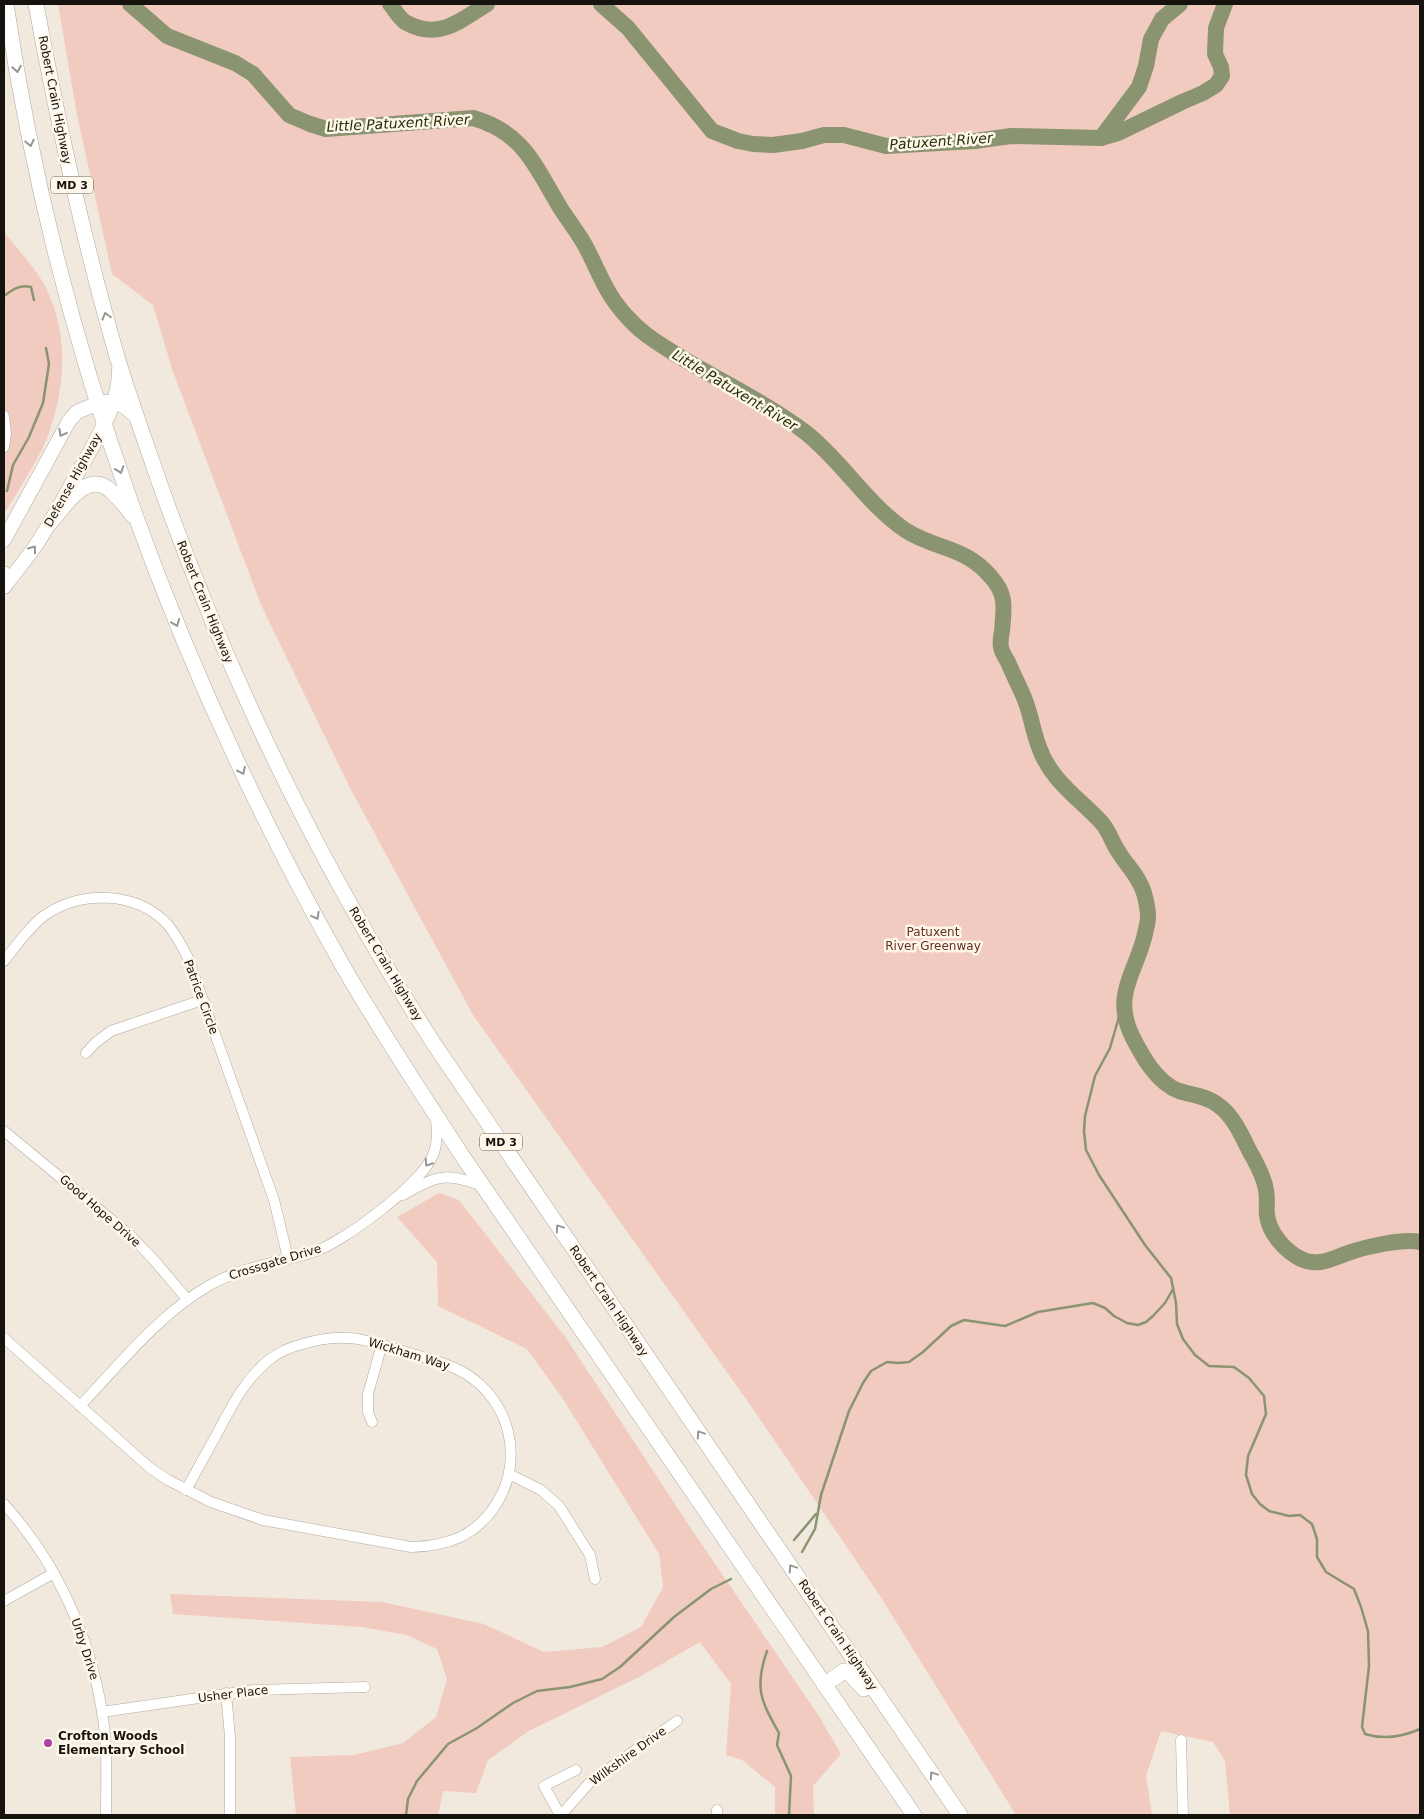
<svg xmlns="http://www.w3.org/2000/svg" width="1424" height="1819" font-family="'DejaVu Sans',sans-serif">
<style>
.green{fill:#f2cbc0}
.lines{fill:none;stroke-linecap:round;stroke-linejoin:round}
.stream{stroke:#8a9471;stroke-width:2.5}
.river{stroke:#8a9471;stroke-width:16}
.minor-casing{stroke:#b1a99e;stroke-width:11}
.major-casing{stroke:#b1a99e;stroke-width:15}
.highway-casing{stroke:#b1a99e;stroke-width:16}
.minor{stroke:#fff;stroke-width:10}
.major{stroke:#fff;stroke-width:14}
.highway{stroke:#fff;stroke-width:15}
.oneway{stroke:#969593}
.poi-dot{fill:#ab41a2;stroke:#fff7ea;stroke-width:2}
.labels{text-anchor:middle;stroke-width:5;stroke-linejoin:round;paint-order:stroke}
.shield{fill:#fff7ea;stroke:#5c5751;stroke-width:1}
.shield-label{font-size:11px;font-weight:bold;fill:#16130f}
.street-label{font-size:12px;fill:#16130f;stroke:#fff7ea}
.park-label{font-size:12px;fill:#652f21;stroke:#fff7ea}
.poi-label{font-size:12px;font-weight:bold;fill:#16130f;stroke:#fff7ea;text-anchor:start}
.water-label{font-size:14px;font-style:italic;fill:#262f03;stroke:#fff7ea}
</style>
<rect width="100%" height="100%" fill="#f1e9dd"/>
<g class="green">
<polygon points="58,4 1420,4 1420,1815 1230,1815 1225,1761 1213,1742 1161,1731 1146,1776 1152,1815 1016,1815 880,1596 751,1406 473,1015 350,788 261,605 172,369 153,305 112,274 77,115"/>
<path d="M4,232C15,246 29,261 39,276C70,324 67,386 47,438C37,463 20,487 6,511H4Z"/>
<polygon points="439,1193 459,1200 566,1338 692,1530 819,1716 841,1754 813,1786 814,1815 775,1815 775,1787 742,1760 726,1755 731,1684 700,1642 641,1676 529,1731 488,1760 476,1793 443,1791 438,1815 296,1815 290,1757 354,1755 403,1743 436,1717 447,1679 437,1649 407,1635 361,1627 173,1614 170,1594 382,1602 484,1624 544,1652 602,1647 641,1627 663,1587 659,1554 563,1399 527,1349 438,1306 437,1262 397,1217"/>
</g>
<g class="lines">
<g class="stream">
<path d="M4,296C12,290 20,284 31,287L34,300"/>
<polyline points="7,491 13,465 29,437 43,403 49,364 46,348"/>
<path d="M1123,1003L1110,1048L1095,1076L1085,1116L1084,1131L1086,1150L1099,1175L1145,1245L1171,1278L1176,1303L1177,1324L1183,1339L1195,1355L1209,1366L1234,1367L1249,1378L1264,1396L1266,1414L1248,1456L1246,1475L1252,1494L1260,1504L1269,1511L1289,1516L1300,1515L1312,1524L1317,1539V1557L1326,1572L1354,1589L1361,1607L1368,1631L1369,1666L1362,1727L1365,1734C1384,1740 1402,1737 1420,1729"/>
<polyline points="794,1540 816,1514"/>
<polyline points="802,1552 815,1529 821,1495 849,1411 863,1383 871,1371 887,1362 898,1363 909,1362 923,1352 951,1326 964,1320 1005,1326 1038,1312 1093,1303 1105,1308 1114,1316 1127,1323 1138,1325 1146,1322 1153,1316 1165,1303 1173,1289"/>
<path d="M767,1651C754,1688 761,1701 779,1733L777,1745L791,1776L789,1815"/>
<polyline points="406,1815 408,1799 417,1781 448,1744 477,1728 513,1703 537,1691 570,1687 602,1679 620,1667 674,1617 711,1589 731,1579"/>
</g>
<g class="river">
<path d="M130,4L167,36L235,63L253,74L289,115L310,124L326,129L473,118C524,132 536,168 561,209C570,223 581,236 588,251C602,279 608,298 631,321C644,335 661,345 677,355C720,381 765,402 805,432C842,461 866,503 905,530C936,550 965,546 991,577C1007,595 1004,607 1002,631C1001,636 1000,642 1001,647C1002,653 1005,657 1008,662C1013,675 1020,687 1025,700C1031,715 1033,732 1039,747C1050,780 1080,799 1102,823C1109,831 1112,842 1118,851C1127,866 1139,876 1144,893C1146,900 1148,910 1148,917C1148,923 1146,928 1145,934C1136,973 1112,994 1132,1036C1142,1056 1157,1083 1179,1091C1192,1095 1207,1096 1218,1105C1233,1115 1242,1136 1250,1152C1257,1164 1264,1177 1266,1190C1268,1198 1266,1206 1267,1215C1269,1233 1285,1251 1301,1259C1318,1267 1331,1259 1348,1253C1365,1247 1403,1238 1420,1242"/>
<path d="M390,4C394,9 399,18 405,22C438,41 460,21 487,4"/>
<polyline points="601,4 628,28 712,131 738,141 753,144 773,145 802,141 824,135 844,135 886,146 975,141 1011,136 1101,138 1118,133 1182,102 1203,93 1216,85 1222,76 1221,67 1215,54 1216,28 1225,4"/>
<polyline points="1101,138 1139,87 1146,66 1151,39 1162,19 1180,4"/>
</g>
<g class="minor-casing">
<g id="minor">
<polyline points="4,416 6,433 4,447"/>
<polyline points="4,571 12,577"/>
<path d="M4,961C16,946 29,927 45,915C81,890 137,891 168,925C176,935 182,946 188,958L274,1200L288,1258"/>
<polyline points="86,1053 95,1043 111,1031 202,1000"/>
<polyline points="4,1131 130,1235 153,1259 187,1299"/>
<path d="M403,1195C438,1175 445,1172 483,1186"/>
<path d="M4,1338L150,1468L168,1480L211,1502L263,1520L411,1547C449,1546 476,1536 497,1503C524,1459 510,1401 466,1374C448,1363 426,1358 406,1352C367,1340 343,1331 303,1344C290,1347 279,1352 269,1360C245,1379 233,1404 219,1430C208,1450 197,1470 186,1490"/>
<path d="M80,1406C120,1364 159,1314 210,1285C241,1267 277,1263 311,1253C341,1244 422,1184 433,1155C438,1143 437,1130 436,1117"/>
<polyline points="372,1422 368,1412 368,1394 382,1344"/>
<polyline points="509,1474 541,1490 559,1506 590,1555 595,1579"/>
<path d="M4,1504C56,1561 90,1636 102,1712C108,1746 106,1781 106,1815"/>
<polyline points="4,1601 54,1573"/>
<polyline points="226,1693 230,1737 230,1815"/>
<polyline points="102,1712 254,1690 365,1687"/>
<polyline points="1181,1740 1183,1815"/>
<polyline points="717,1810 717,1815"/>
<polyline points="560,1815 544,1786 576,1770"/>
<polyline points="561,1815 591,1781 677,1721"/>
</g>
</g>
<g class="major-casing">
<g id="major">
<polyline points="4,540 69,421 77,412 98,403"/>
<path d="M4,587C15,573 26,559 36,545C54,518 68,489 84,462C100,432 119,404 119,370"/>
</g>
</g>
<g class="highway-casing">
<g id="highway">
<path d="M6,4C56,343 175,670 344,968C381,1032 421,1092 461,1154L914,1815"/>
<path d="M36,4C58,124 84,243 118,360C129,396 142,432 154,467C224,670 318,863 434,1044L960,1815"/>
<path d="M98,403C117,401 122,402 136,416"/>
<path d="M50,523C65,506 87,469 111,491C119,498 126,507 132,515"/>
<polyline points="824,1685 844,1671 847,1671 864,1689"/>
</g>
</g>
<use href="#minor" class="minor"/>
<use href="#major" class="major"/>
<use href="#highway" class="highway"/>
</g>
<defs><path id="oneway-chevron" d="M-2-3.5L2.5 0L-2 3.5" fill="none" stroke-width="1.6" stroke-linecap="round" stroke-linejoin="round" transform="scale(1.25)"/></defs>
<g class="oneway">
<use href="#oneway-chevron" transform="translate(17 69) rotate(80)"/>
<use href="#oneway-chevron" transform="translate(30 143) rotate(77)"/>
<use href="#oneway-chevron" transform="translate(106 316) rotate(-106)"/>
<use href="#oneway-chevron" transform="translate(62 433) rotate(119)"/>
<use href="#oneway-chevron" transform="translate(120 470) rotate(71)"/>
<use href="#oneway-chevron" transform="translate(33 549) rotate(-54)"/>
<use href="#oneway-chevron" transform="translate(176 623) rotate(68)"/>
<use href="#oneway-chevron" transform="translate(242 771) rotate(64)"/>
<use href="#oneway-chevron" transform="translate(316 916) rotate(61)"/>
<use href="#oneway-chevron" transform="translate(428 1163) rotate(123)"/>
<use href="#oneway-chevron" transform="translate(559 1228) rotate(-124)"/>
<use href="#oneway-chevron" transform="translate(700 1434) rotate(-124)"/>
<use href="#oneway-chevron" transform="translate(792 1568) rotate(-124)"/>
<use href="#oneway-chevron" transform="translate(933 1775) rotate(-124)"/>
</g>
<circle class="poi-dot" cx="48" cy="1743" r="5"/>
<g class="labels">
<g class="shield">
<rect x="51" y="176.5" width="42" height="17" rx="4"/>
<rect x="480" y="1133.5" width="42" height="17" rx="4"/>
</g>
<g class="shield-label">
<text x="72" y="189">MD 3</text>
<text x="501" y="1146">MD 3</text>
</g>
<g class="street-label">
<text transform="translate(55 100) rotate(79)" y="4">Robert Crain Highway</text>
<text transform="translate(73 480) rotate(-61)" y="4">Defense Highway</text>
<text transform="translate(205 602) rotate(68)" y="4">Robert Crain Highway</text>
<text transform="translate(386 964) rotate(59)" y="4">Robert Crain Highway</text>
<text transform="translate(201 997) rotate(70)" y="4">Patrice Circle</text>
<text transform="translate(100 1211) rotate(41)" y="4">Good Hope Drive</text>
<text transform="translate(275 1262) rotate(-17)" y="4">Crossgate Drive</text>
<text transform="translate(609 1301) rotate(56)" y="4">Robert Crain Highway</text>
<text transform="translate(409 1354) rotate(17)" y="4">Wickham Way</text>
<text transform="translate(838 1635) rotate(56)" y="4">Robert Crain Highway</text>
<text transform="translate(85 1649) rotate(72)" y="4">Urby Drive</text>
<text transform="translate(233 1694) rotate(-7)" y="4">Usher Place</text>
<text transform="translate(628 1756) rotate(-36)" y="4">Wilkshire Drive</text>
</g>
<g class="park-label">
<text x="933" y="936">Patuxent<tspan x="933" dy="14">River Greenway</tspan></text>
</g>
<g class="poi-label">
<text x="58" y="1740">Crofton Woods<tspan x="58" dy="14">Elementary School</tspan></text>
</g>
<g class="water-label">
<text transform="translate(398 123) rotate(-3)" y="5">Little Patuxent River</text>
<text transform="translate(941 141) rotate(-4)" y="5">Patuxent River</text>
<text transform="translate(735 390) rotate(31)" y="5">Little Patuxent River</text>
</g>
</g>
<rect width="1424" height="1819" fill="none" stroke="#16130f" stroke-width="10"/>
</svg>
